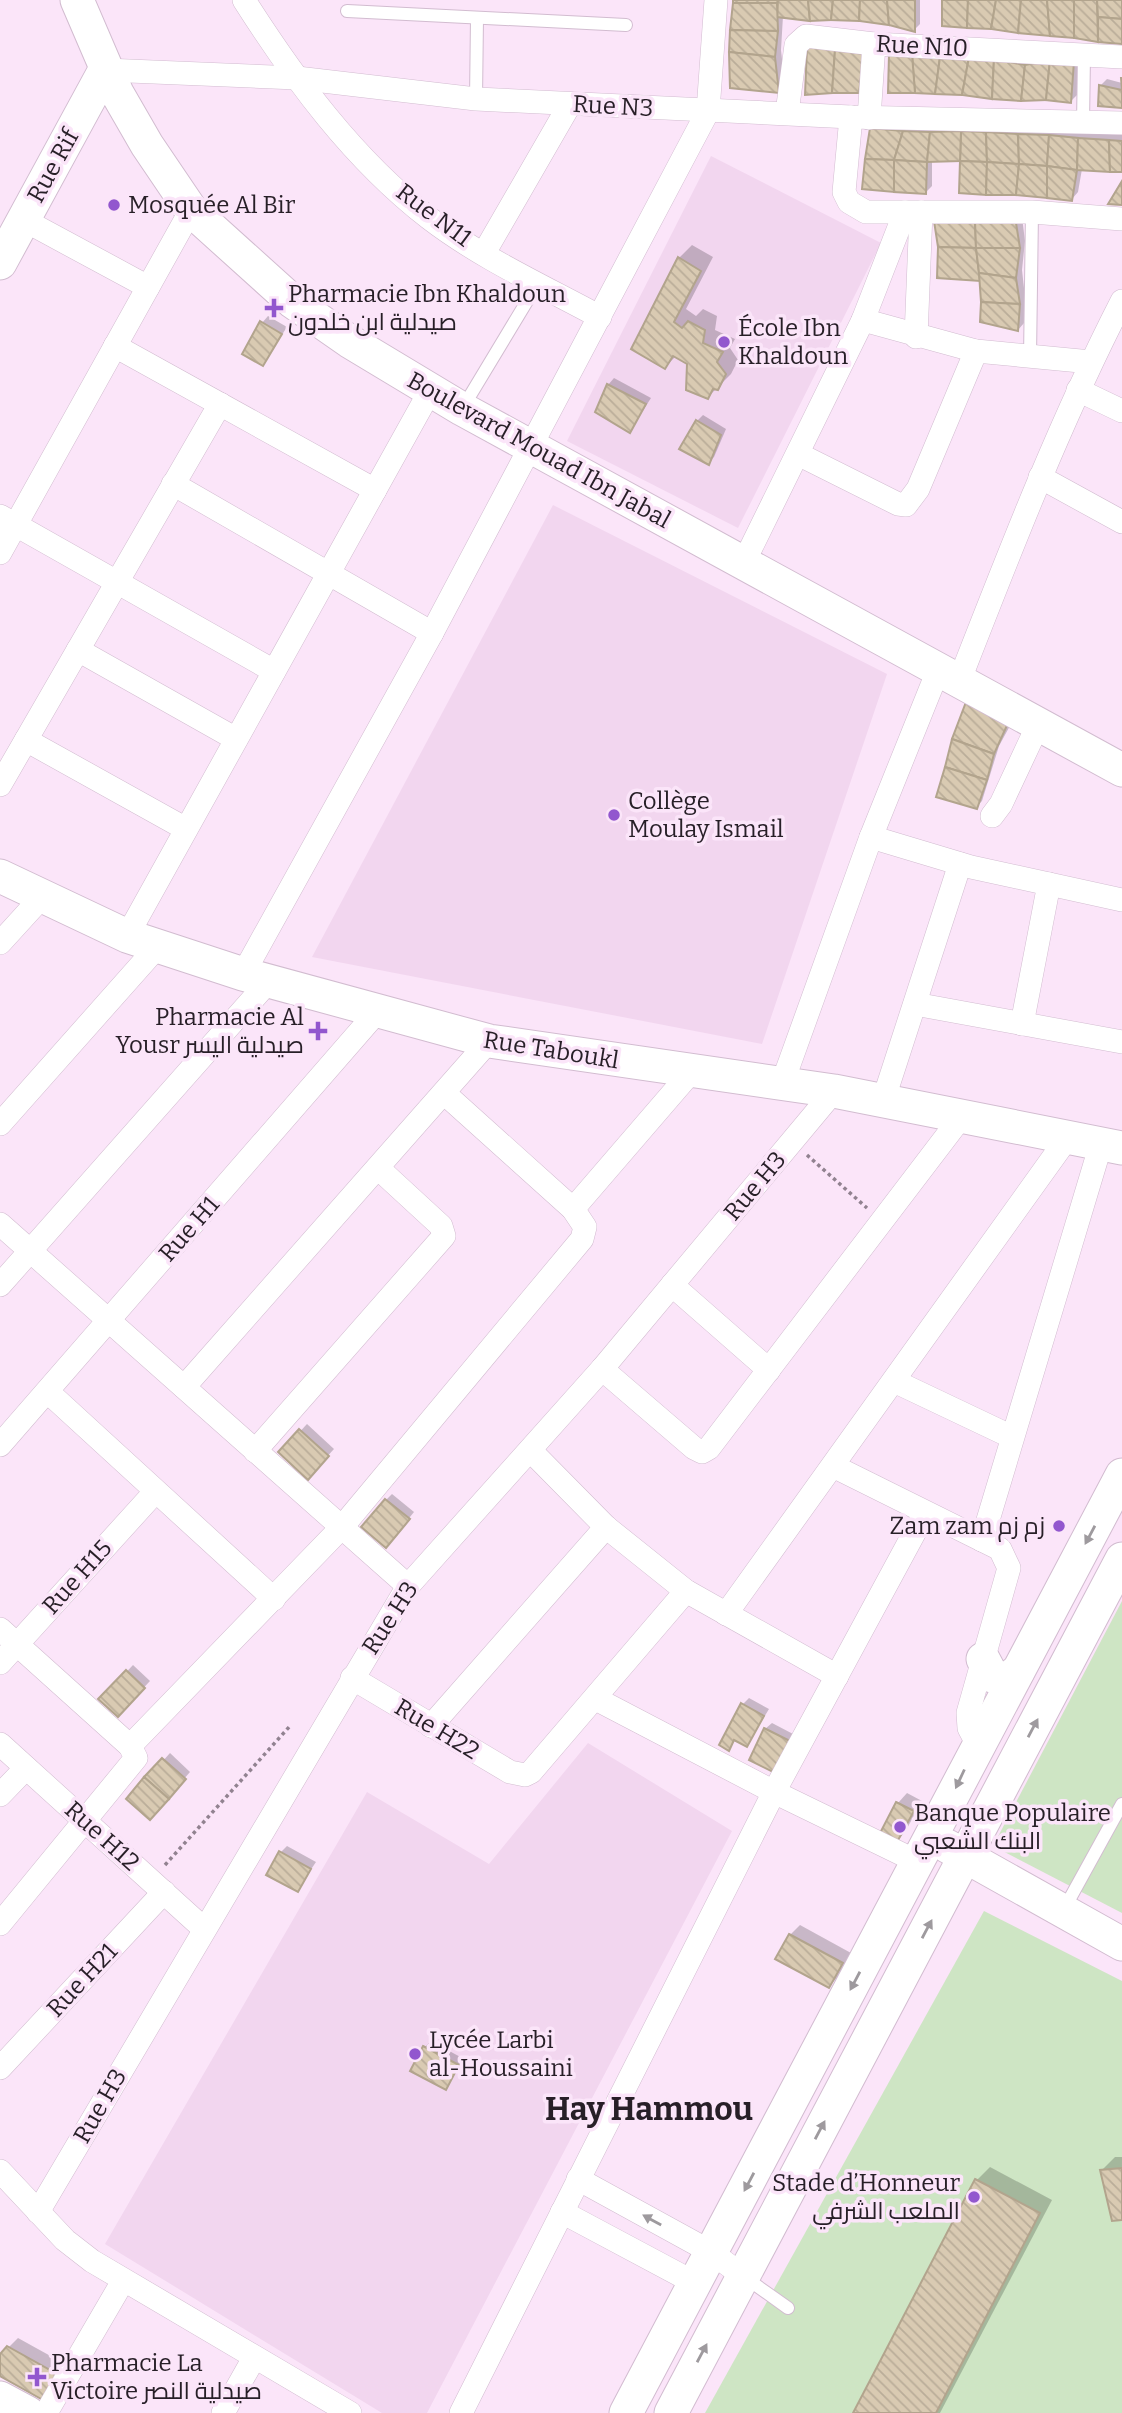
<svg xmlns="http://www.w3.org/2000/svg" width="1122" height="2413" font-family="Bitter,Cairo,serif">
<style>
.built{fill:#f2d6ef}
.pitch{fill:#cee5c4}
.shadow{fill:#0003}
.building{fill:url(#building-back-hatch);stroke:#b2a48d;stroke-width:2}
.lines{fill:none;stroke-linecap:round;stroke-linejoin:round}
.lane-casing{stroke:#d2bcd0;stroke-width:14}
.street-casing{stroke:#d2bcd0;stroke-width:24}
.secondary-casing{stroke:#d2bcd0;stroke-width:35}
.path{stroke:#918290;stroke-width:3.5;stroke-dasharray:3.5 3.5;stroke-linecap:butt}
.lane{stroke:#fff;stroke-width:12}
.street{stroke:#fff;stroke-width:23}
.secondary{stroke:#fff;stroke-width:33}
.oneway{fill:#9e9a9e}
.poi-dot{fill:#9257ce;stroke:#fbe5f9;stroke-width:2.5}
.labels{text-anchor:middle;stroke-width:7;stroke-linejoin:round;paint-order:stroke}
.street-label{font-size:24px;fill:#271f27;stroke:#fbe5f9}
.poi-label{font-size:24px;fill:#271f27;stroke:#fbe5f9;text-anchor:start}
.district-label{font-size:32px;font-weight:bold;fill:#271f27;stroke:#fbe5f9}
</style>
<defs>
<pattern id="building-back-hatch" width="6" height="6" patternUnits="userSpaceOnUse" patternTransform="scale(1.75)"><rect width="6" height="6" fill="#d9cab2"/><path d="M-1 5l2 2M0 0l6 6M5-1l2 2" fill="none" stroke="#baad99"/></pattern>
</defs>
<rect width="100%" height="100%" fill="#fbe5f9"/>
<g class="built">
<polygon points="711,156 881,243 738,528 567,441"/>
<polygon points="553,505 887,674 762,1044 312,957"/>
<polygon points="588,1743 732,1831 427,2413 382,2413 105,2244 367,1792 489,1864"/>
</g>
<g class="pitch">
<polygon points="1122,1601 1122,1913 993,1846"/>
<polygon points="984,1911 1122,1981 1122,2413 705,2413"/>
</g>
<g class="shadow">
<polygon points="735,0 920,0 920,24 914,30 859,20 783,16 781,50 785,86 779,92"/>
<polygon points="1079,55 1077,95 1071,101 890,92 891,56"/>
<polygon points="1107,79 1122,83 1122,106 1100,104 1101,85"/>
<polygon points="871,129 1056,130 1122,135 1122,169 1082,169 1078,192 1072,199 962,159 932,160 932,186 925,193"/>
<polygon points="1022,217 1025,241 1022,270 1025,297 1024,323 1018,330 981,280 939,277 936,222"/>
<polygon points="692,245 713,257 686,309 696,316 703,309 717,316 715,330 735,339 730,348 738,360 731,374 708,397 689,363 676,356 665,367 679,258"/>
<polygon points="268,316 287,327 263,364 262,323"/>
<polygon points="614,378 651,398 630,431 597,411 608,385"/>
<polygon points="703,415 726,429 714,457 708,463 697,421"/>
<polygon points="1018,711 999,746 982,801 976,807 938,796"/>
<polygon points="307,1424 334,1449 314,1471 281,1452"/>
<polygon points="392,1494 414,1512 392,1539 386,1500"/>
<polygon points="133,1665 150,1681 118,1715 101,1699"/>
<polygon points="749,1698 769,1709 747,1745 736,1739 728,1749 743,1704"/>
<polygon points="772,1723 795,1735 781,1764 765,1729"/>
<polygon points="170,1753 190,1772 156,1811 129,1799"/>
<polygon points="907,1793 922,1801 905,1832 896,1842 881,1834 898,1803"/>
<polygon points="287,1846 316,1862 297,1890 281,1852"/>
<polygon points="800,1925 851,1953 839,1976 829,1986 790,1935"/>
<polygon points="431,2041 464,2059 445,2088 425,2047"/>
<polygon points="1115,2157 1122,2157 1122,2218 1102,2170"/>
<polygon points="990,2167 1052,2200 940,2413 855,2413 977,2180"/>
<polygon points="18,2338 65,2364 42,2398 0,2373 0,2356"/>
</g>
<g class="building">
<polygon points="733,0 778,0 777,3 733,3"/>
<polygon points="778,0 808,0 810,21 777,17"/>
<polygon points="808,0 833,0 831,20 810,21"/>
<polygon points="833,0 860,0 859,21 831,20"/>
<polygon points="860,0 887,0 889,25 859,21"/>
<polygon points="887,0 915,0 915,32 889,25"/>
<polygon points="942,0 968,0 967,28 942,26"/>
<polygon points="968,0 996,0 991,29 967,28"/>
<polygon points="996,0 1021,0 1018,33 991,29"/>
<polygon points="1021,0 1047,0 1050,36 1018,33"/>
<polygon points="1047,0 1074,0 1074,38 1050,36"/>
<polygon points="1074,0 1097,0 1098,42 1074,38"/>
<polygon points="1097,0 1122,0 1122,19 1098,17"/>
<polygon points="733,3 777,3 778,31 730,30"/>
<polygon points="1098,17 1122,19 1122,44 1098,42"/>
<polygon points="730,30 778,31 775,57 729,52"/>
<polygon points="807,47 835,50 832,93 805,95"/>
<polygon points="835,50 864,54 859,93 832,93"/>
<polygon points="729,52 775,57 779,93 730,88"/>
<polygon points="912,54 940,57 935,94 915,93"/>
<polygon points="912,54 915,93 888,93 889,55"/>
<polygon points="940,57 969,57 962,95 935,94"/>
<polygon points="969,57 994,59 992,99 962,95"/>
<polygon points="994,59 1025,65 1021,101 992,99"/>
<polygon points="1050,60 1046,100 1021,101 1025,65"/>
<polygon points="1050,60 1074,61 1071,103 1046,100"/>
<polygon points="1121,78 1122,78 1122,108 1098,106 1099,85 1122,90"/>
<polygon points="870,128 903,131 894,160 865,159"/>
<polygon points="903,131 930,132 927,162 894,160"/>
<polygon points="961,131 986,132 987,162 960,161"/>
<polygon points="961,131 960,161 927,162 930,132"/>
<polygon points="986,132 1018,134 1019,164 987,162"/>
<polygon points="1018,134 1049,135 1047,166 1019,164"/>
<polygon points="1049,135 1078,138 1077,170 1047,166"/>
<polygon points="1078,138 1109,140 1110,172 1077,170"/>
<polygon points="1109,140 1122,141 1122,172 1110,172"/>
<polygon points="865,159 894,160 894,192 862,189"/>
<polygon points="894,160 927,162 926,194 894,192"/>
<polygon points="960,161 987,162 986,195 959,193"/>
<polygon points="987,162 1019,164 1016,195 986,195"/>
<polygon points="1019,164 1047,166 1047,198 1016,195"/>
<polygon points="1047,166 1077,170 1072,201 1047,198"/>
<polygon points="1122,181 1122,205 1108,204"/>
<polygon points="934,221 975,221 976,248 938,247"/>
<polygon points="975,221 1016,223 1020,248 976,248"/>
<polygon points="938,247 976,248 980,281 937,278"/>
<polygon points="976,248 1020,248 1016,278 979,273"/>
<polygon points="678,257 701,271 674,322 682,328 688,321 705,330 703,343 723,352 717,362 726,374 718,390 713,389 708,399 686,390 687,364 673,356 665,369 631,349"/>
<polygon points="979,273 1016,278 1020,304 981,302"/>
<polygon points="981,302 1020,304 1018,331 980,322"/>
<polygon points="260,321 282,334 263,366 242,354"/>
<polygon points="607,384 646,404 630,433 595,412"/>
<polygon points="696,420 721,435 709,465 679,449"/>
<polygon points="966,702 1009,721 994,754 952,739"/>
<polygon points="952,739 994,754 987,780 945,767"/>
<polygon points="945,767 987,780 977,809 936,797"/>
<polygon points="299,1429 329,1456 308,1480 278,1452"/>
<polygon points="385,1499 410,1519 386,1548 361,1527"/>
<polygon points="126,1670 145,1688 118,1717 98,1699"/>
<polygon points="741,1703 764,1716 747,1747 734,1740 729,1751 719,1745"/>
<polygon points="764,1728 790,1741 775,1773 749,1760"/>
<polygon points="162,1758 186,1779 169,1799 144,1777"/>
<polygon points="144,1777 169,1799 150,1820 126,1799"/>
<polygon points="896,1802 914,1811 896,1844 879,1835"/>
<polygon points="279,1851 311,1869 298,1892 266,1875"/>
<polygon points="789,1934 843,1963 829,1988 775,1959"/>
<polygon points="423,2046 459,2065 446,2090 410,2071"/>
<polygon points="1122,2168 1122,2220 1112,2221 1100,2170"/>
<polygon points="975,2179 1040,2213 936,2413 853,2413"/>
<polygon points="7,2346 57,2374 43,2400 0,2376 0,2354"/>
</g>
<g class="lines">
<g class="lane-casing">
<g id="lane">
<polyline points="347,11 626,25"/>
<polyline points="476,99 477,18"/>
<polyline points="1083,124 1084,55"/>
<polyline points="1030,358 1032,212"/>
<polyline points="462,409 538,283"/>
<polyline points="1063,1911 1122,1804"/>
<polyline points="743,2276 788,2308"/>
</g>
</g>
<g class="street-casing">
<g id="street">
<path d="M244,0C295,80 353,159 429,218C481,258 543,286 600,317"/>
<polyline points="105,70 297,78 476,99 851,117 1122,123"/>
<polyline points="787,113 796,45 806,36 874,44 1122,57"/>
<polyline points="851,117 844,192 849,202 866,212 1032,212 1122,219"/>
<polyline points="869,118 874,44"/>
<polyline points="24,220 148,287"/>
<polyline points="484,253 570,104"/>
<polyline points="863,320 976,351 1091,362"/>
<polyline points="916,337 921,212"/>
<polyline points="115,346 375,490"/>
<polyline points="1078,390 1122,411"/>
<polyline points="798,454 898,504 906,505 918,489 976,351"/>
<polyline points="1040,477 1122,522"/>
<polyline points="173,484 432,633"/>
<polyline points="0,516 274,671"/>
<polyline points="0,553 191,210"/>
<polyline points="743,564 863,320 905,212"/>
<polyline points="78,650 236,739"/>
<path d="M960,679C1010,551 1059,424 1122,301"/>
<polyline points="26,740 186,829"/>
<polyline points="0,785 220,404"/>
<polyline points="992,816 1001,804 1038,725"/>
<polyline points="871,837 971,867 1122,900"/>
<polyline points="127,936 430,391"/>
<polyline points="0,943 41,898"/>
<polyline points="243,974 432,633 708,111 716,0"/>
<polyline points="915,1004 1122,1042"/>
<polyline points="1022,1024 1049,884"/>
<polyline points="782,1084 871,837 939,668"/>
<polyline points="883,1101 960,864"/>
<polyline points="0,1124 158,946"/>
<polyline points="573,1209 691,1072"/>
<polyline points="0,1224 408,1586"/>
<polyline points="0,1285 268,982"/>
<polyline points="672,1285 769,1370"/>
<polyline points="602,1369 694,1448 702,1452 709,1448 962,1116"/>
<polyline points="894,1381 1012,1437"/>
<polyline points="184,1387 489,1041"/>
<polyline points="48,1392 274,1599"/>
<polyline points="0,1445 376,1013"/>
<polyline points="255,1451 444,1236 441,1226 378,1168"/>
<polyline points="531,1451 606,1527 686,1591 837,1676"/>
<polyline points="833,1466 1000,1549 1009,1568 968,1713 969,1728 977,1743"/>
<polyline points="982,1540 1101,1144"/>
<polyline points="726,1614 1068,1137"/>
<polyline points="0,1629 130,1746 136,1758 0,1924"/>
<polyline points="0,1663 155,1492"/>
<polyline points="352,1678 510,1772 525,1775 531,1772 686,1591"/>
<polyline points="596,1699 774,1792 918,1862"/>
<polyline points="431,1726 606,1527"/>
<polyline points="0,1744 203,1928"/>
<polyline points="130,1746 342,1527 582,1239 585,1227 573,1209 444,1093"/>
<polyline points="0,1795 26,1768"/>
<polyline points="0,2068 164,1892"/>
<polyline points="0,2171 65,2240 92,2261 350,2413"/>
<polyline points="578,2179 711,2252 743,2276"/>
<polyline points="38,2212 408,1586 602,1369 834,1091"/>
<polyline points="562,2212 695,2283"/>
<polyline points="46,2413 123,2281"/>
<polyline points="223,2413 254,2358"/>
<polyline points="461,2413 774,1792 925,1513"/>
</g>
</g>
<g class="secondary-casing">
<g id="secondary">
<polyline points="77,0 117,93 147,145 191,210 293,302 349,341 462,409 1122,770"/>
<polyline points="0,263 105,70"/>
<polyline points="0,876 127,936 243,974 489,1041 834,1091 1122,1148"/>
<polyline points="983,1659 992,1676 1006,1680 1018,1671"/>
<polyline points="947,1846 1122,1944"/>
<polyline points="0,2398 28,2413"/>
<polyline points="626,2413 1122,1475"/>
<polyline points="671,2413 1122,1559"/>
</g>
</g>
<g class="path">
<polyline points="807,1155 867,1208"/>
<polyline points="165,1865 290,1726"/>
</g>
<use href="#lane" class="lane"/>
<use href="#street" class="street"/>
<use href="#secondary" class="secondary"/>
</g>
<defs><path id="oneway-solid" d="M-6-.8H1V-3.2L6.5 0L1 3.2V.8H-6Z" transform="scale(1.75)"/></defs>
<g class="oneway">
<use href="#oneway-solid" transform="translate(1090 1535) rotate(118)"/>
<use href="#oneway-solid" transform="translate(1033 1728) rotate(-62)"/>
<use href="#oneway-solid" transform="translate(960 1779) rotate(115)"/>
<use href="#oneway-solid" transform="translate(927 1929) rotate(-62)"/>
<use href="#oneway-solid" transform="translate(855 1981) rotate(118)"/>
<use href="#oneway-solid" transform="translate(820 2130) rotate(-62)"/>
<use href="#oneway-solid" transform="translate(749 2182) rotate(118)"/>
<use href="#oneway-solid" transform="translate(652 2220) rotate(-151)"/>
<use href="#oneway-solid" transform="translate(702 2353) rotate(-62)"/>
</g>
<g class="poi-dot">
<circle cx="114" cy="205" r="7"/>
<path d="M270.5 297.5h7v7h7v7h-7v7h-7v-7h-7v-7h7z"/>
<circle cx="724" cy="342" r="7"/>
<circle cx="614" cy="815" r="7"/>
<path d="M314.5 1020.5h7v7h7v7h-7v7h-7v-7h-7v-7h7z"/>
<circle cx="1059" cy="1526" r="7"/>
<circle cx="900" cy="1827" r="7"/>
<circle cx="415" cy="2054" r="7"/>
<circle cx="974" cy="2197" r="7"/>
<path d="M33.5 2366.5h7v7h7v7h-7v7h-7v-7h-7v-7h7z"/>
</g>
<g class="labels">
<g class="street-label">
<text transform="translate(922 46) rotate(3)" y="8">Rue N10</text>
<text transform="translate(613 106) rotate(3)" y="8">Rue N3</text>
<text transform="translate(53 166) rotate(-61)" y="8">Rue Rif</text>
<text transform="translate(434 215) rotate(37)" y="8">Rue N11</text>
<text transform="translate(539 450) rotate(29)" y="8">Boulevard Mouad Ibn Jabal</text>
<text transform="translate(551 1050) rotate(9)" y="8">Rue Taboukl</text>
<text transform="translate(755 1186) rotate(-50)" y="8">Rue H3</text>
<text transform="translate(189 1229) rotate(-49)" y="8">Rue H1</text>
<text transform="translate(77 1577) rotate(-48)" y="8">Rue H15</text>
<text transform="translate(390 1618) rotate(-57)" y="8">Rue H3</text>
<text transform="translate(437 1729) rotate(31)" y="8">Rue H22</text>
<text transform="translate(102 1836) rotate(42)" y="8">Rue H12</text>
<text transform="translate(82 1980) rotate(-47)" y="8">Rue H21</text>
<text transform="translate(100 2106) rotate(-60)" y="8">Rue H3</text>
</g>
<g class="poi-label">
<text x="128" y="213">Mosquée Al Bir</text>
<text x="288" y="302">Pharmacie Ibn Khaldoun<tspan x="288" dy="28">صيدلية ابن خلدون</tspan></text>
<text x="738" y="336">École Ibn<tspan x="738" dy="28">Khaldoun</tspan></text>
<text x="628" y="809">Collège<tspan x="628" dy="28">Moulay Ismail</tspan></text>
<text x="304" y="1025" text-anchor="end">Pharmacie Al<tspan x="304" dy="28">Yousr صيدلية اليسر</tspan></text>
<text x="1045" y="1534" text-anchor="end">Zam zam زم زم</text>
<text x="914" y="1821">Banque Populaire<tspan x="914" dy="28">البنك الشعبي</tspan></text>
<text x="429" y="2048">Lycée Larbi<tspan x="429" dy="28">al-Houssaini</tspan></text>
<text x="960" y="2191" text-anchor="end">Stade d’Honneur<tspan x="960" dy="28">الملعب الشرفي</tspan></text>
<text x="51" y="2371">Pharmacie La<tspan x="51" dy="28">Victoire صيدلية النصر</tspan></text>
</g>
<g class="district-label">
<text x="649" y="2120">Hay Hammou</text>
</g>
</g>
</svg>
